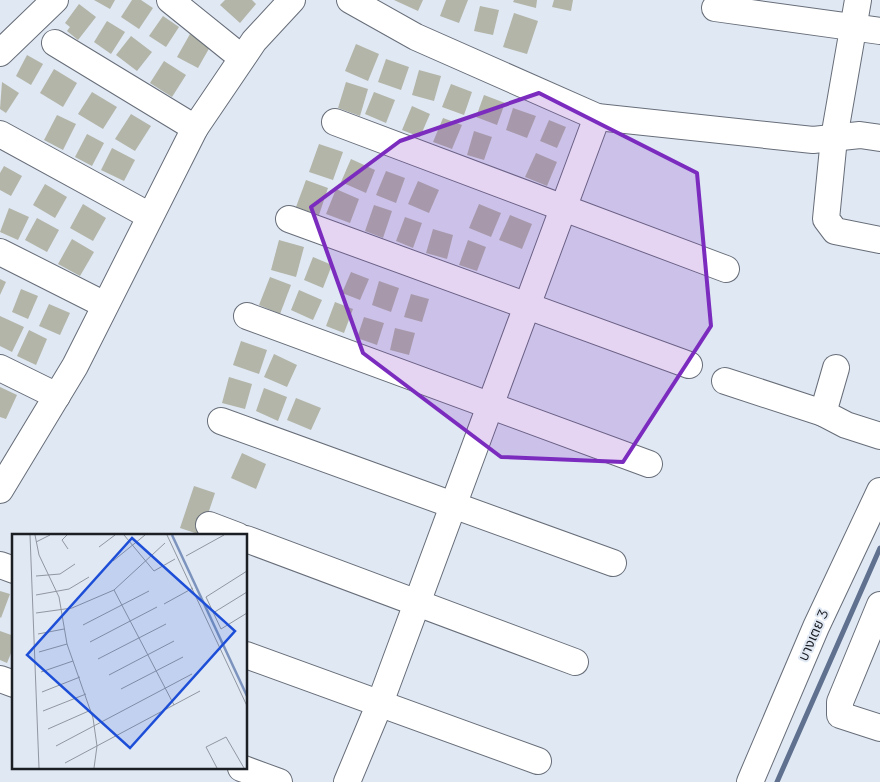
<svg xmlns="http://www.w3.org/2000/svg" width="880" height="782" font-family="Montserrat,'Noto Sans Thai',sans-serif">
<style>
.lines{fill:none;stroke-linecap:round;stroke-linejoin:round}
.stream{stroke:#5f718f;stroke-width:5}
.building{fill:#b2b5a7}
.minor-casing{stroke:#676e79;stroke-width:28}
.minor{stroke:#fff;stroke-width:26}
.marked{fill:#7b2cbf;fill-opacity:0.2;stroke:#7b2cbf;stroke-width:4;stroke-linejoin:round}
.labels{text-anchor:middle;stroke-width:4;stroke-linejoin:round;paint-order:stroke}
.street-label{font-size:14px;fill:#1b1e23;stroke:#e0e8f4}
.inset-river{fill:none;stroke:#7c94bd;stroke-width:2.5}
.inset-road{fill:none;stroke:#9197a0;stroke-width:1}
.view{fill:#1d4ed8;fill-opacity:0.15;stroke:#1d4ed8;stroke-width:2.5}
.inset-edge{fill:none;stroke:#1b1e23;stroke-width:2.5}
</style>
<rect width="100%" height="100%" fill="#e0e8f4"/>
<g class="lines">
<polyline class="stream" points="777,782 880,548"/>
</g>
<g class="building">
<polygon points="94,0 115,0 110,9"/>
<polygon points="132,0 141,0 153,8 139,29 121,17"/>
<polygon points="225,0 252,0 256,4 240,23 220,5"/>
<polygon points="394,0 423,0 418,11"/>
<polygon points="446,0 468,0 459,23 440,16"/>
<polygon points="514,0 537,0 536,8 513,2"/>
<polygon points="554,0 573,0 571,11 552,7"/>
<polygon points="79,4 96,17 78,40 67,31 70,27 65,23"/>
<polygon points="480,6 499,10 493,35 474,31"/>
<polygon points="514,13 538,21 527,54 503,47"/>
<polygon points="163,16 179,27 166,47 149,36"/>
<polygon points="107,21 125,32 111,54 94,42"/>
<polygon points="190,34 211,45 198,68 177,57"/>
<polygon points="131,36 152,52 137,71 116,55"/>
<polygon points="356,44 379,54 368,81 345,71"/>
<polygon points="27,55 43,64 31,85 16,76"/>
<polygon points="386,59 409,67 401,90 378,82"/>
<polygon points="164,61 186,75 172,97 150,83"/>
<polygon points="54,69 77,83 63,107 40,93"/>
<polygon points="419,70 441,76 434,101 412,95"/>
<polygon points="2,82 19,93 6,113 0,109"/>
<polygon points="346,82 368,89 360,116 338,108"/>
<polygon points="451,84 472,92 464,115 442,107"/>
<polygon points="92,92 117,107 103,129 78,114"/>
<polygon points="374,92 395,100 386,123 365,114"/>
<polygon points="484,95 505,103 497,125 476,117"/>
<polygon points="412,106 430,114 420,137 402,130"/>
<polygon points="513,108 536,116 527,138 506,130"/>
<polygon points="131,114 151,126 135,151 115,139"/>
<polygon points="57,115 76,124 63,150 44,140"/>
<polygon points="443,118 462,125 452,149 433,142"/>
<polygon points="549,120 566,127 557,148 540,141"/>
<polygon points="474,131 492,137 484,160 467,155"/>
<polygon points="87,134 104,143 92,166 75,157"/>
<polygon points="319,144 343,152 333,180 309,172"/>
<polygon points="112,148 135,160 124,181 101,170"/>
<polygon points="536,153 557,162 547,186 525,177"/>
<polygon points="351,159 375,170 366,193 341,182"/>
<polygon points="4,166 22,176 11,196 0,190 0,173"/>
<polygon points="386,171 405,178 396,203 376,195"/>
<polygon points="306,180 328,188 319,215 296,207"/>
<polygon points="418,181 439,190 429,213 408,204"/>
<polygon points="45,184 67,197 55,218 33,205"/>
<polygon points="336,189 359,199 350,223 326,214"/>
<polygon points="83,204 106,218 93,241 70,228"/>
<polygon points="479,204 501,213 491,237 469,228"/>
<polygon points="374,205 392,211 383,238 365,231"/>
<polygon points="9,208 29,217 18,240 0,232"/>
<polygon points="510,215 532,224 522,249 499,240"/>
<polygon points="405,217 422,223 413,248 396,241"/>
<polygon points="37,218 59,230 47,252 25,240"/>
<polygon points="433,229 453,235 447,259 426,253"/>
<polygon points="72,239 94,252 80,276 58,264"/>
<polygon points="279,240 304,247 296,277 271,270"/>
<polygon points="468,240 486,247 477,271 459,265"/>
<polygon points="313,257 332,265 323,288 304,280"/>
<polygon points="351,272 369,279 360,300 342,293"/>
<polygon points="270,277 291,285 280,314 259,305"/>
<polygon points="0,279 6,282 0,295"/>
<polygon points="379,281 399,288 391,312 372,305"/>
<polygon points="21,289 38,296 28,319 12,312"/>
<polygon points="299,290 322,300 313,320 291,310"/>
<polygon points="411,294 429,299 422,322 404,317"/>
<polygon points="335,302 353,309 344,333 326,326"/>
<polygon points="49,304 70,313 60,335 39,326"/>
<polygon points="0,316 24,327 12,352 0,346"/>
<polygon points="364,317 384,323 377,345 357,338"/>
<polygon points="395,328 415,333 409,355 390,350"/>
<polygon points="29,330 47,339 36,365 17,356"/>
<polygon points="241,341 267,350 259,374 233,365"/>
<polygon points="274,354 297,365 287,387 264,377"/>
<polygon points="229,377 252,384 245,409 222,403"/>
<polygon points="0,387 17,395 6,419 0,417"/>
<polygon points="264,388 287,397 278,421 256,411"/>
<polygon points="296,398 321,408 311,430 287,420"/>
<polygon points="242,453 266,464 256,489 231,478"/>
<polygon points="194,486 215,493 201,535 180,528"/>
<polygon points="0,591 10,594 1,618 0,617"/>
<polygon points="0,631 14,636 14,646 7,663 0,660"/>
</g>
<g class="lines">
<g class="minor-casing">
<g id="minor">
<polyline points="170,0 242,58"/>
<polyline points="350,0 416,37 597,117 813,140 860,135 880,138"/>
<polyline points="858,0 834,138 826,219 835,231 880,240"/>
<polyline points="715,8 880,31"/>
<polyline points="55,43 195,128"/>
<polyline points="0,53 55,0"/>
<polyline points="335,122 726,269"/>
<polyline points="0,134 150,216"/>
<polyline points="289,219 689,365"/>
<polyline points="0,252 105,305"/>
<polyline points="247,316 649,464"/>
<polyline points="0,368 57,396"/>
<polyline points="725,381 823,413 846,425 880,436"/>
<polyline points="823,413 836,368"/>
<polyline points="221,421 613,563"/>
<polyline points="0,490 75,366 195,128 254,41 292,0"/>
<polyline points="209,525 238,536"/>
<polyline points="246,539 575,662"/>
<polyline points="0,565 14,570"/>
<polyline points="880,605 840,702 840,715 880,728"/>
<polyline points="246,655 538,761"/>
<polyline points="0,679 14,684"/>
<polyline points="241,768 279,782"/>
<polyline points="347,782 380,703 597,117"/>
<polyline points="750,782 816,627 880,491"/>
</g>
</g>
<use href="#minor" class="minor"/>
</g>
<path class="marked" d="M539,93L697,173L711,326L623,462L501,457L363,353L311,207L400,141Z"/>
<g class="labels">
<g class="street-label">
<text transform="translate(813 635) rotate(-66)" y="5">บางเตย 3</text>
</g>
</g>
<g transform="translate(12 534)">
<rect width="235" height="235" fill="#e0e8f4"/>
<path class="inset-river" d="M160,1L235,162"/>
<path class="inset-road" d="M18,1L27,234M23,1L27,21L47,63L55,110L81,184L85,212L82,234M55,1L50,6L56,15M112,1L142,37L163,25M155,1L235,172M24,8L38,1M87,13L103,1M174,22L212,1M101,27L133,1M235,37L194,63L209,95L235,79M24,42L48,40L63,30M102,56L162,171M24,61L57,55L77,43M152,70L181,54M24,79L60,74L102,56L153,9M201,79L235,58M71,91L137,57M26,100L52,95M78,108L145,73M27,118L55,110M86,125L154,90M29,138L61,127M97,141L162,107M109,155L171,123M30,158L68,143M31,177L74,160M36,195L79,176M44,212L180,140M53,229L188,157M205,234L194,213L214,203L232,234"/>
<path class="view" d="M120,4L223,97L118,214L15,121Z"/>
<rect width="235" height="235" class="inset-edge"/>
</g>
</svg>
